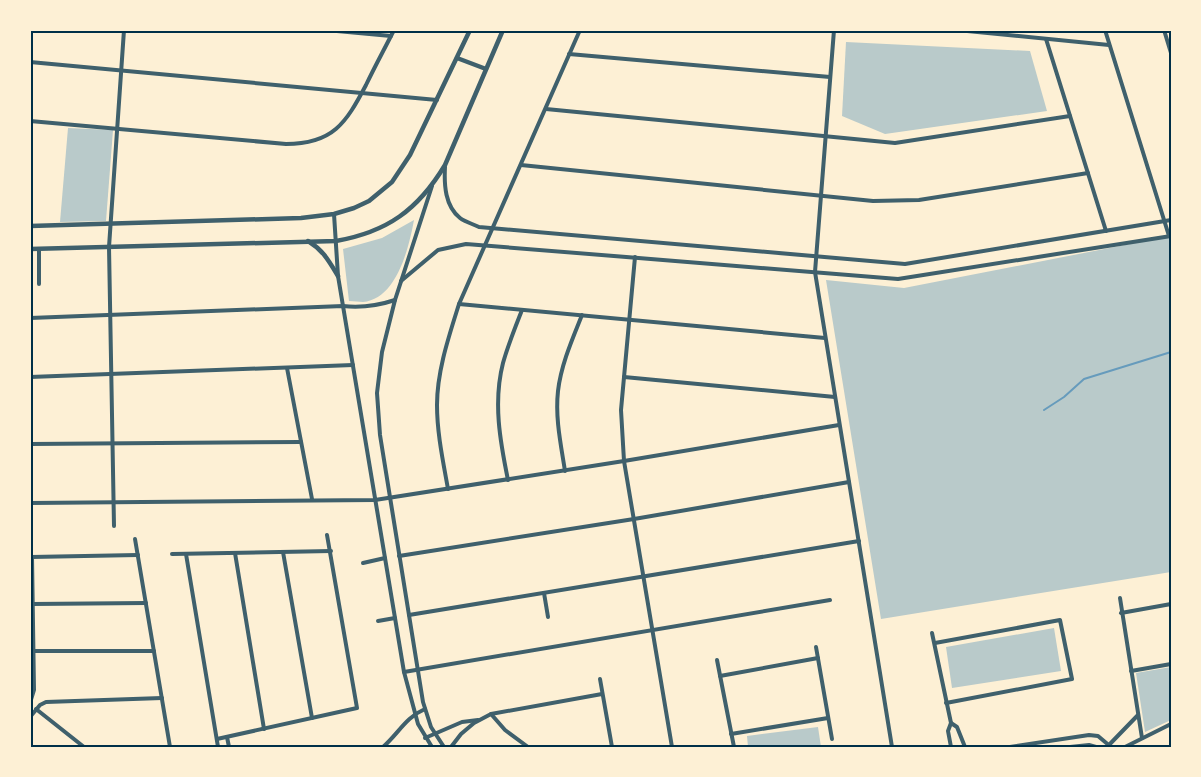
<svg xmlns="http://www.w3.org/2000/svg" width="1201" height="777" font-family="'Alegreya Sans',sans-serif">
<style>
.green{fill:#b9caca}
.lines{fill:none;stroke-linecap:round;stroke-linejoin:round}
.stream{stroke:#669bbc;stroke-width:2}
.minor{stroke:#3f606c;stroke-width:4}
.tertiary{stroke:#3f606c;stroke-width:4.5}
.neatline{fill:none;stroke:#003049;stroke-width:2}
</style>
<rect width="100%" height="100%" fill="#fdf0d5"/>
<g class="green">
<polygon points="846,42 1030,51 1047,111 885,134 842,116"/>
<polygon points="68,128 113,130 106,221 60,222"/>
<path d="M414,220C409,247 397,299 363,302C359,302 354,301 349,301L343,249L382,238Z"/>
<polygon points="1171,236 1171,572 881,619 826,280 904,288"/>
<polygon points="1054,628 1061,671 952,688 946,647"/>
<polygon points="1171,667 1171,720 1145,732 1136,673"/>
<polygon points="818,727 821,747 748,747 747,736"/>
</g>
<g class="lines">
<polyline class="stream" points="1044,410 1064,397 1084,379 1171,352"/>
<g class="minor">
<polyline points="326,30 391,36"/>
<polyline points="834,30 815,272 892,747"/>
<polyline points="957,30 1109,45"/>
<polyline points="1105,30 1169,236"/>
<polyline points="1164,30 1171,53"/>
<polyline points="1046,39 1106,231"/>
<polyline points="569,54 830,77"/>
<polyline points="30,62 437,100"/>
<polyline points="546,109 895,143 1070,116"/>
<path d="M30,121L286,144C333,144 346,123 366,85C375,66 385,48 394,30"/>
<polyline points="521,165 873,201 919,200 1088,173"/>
<path d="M445,167C444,185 445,206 460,218C465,222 473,224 479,227L905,264L1171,220"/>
<polyline points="432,186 395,300 382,352 377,393 380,435 423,702 431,727 444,747"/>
<polyline points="334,214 338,276 404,672 418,724 432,747"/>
<polyline points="39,249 39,284"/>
<polyline points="635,257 621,410 624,461 672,747"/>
<polyline points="401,281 438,250 466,244 898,279 1171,236"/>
<polyline points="459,304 825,338"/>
<path d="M30,318L343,306C362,308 377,306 395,300"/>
<polyline points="287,368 312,499"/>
<polyline points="30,377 353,365"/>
<polyline points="624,377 835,397"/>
<polyline points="30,444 301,442"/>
<path d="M565,471C561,445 555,418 558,391C561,365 572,340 582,315"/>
<path d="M508,480C500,441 493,402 503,363C508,345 515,328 522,310"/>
<path d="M448,489C443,461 437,433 437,405C437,371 449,336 459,304L580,30"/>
<polyline points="30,503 375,500 624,461 839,425"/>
<polyline points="114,526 109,247 124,30"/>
<polyline points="135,539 170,747"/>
<polyline points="283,552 312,718"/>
<polyline points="235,553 264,729"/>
<polyline points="172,554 331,551"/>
<polyline points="186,554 218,747"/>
<polyline points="399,556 634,519 849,482"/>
<polyline points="31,557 138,555"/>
<polyline points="363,563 385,558"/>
<polyline points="544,593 548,617"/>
<polyline points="1120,598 1142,738"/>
<polyline points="32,604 146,603"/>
<polyline points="1121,613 1171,604"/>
<polyline points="409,615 859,541"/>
<polyline points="378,621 395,618"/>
<polyline points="932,633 951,723 948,731 951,747"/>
<polyline points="935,643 1060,620 1072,679 946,703"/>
<polyline points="816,647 832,739"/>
<polyline points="33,651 154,651"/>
<polyline points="717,660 734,747"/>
<polyline points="1131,671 1171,664"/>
<polyline points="404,672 830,600"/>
<polyline points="720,676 818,658"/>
<polyline points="600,679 612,747"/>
<polyline points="30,703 34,690 32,557"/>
<polyline points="36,709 84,747"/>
<polyline points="491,714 505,730 528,747"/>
<polyline points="30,717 40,705 46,702 162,698"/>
<polyline points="951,723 957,727 965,747"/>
<polyline points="731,734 828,718"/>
<polyline points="227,737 229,747"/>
<polyline points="425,738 462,722 478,720"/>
<polyline points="217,739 357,708 327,535"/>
<path d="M383,747C398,734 406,717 425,709"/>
<polyline points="451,747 461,734 474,723 491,714 602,694"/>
<polyline points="1010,747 1089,735 1098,736 1111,747"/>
<polyline points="1070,747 1089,745 1096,747"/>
<polyline points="1107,747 1138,715"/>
<polyline points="1125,747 1171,724"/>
</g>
<g class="tertiary">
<polyline points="457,58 486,69"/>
<polyline points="30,226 301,218 334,214 354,208 369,201 392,182 410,155 470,30"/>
<path d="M308,241C323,250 329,261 338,276"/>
<path d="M30,249L336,241C387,232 418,210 445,165L503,30"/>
</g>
</g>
<rect width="1201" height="777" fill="none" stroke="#fdf0d5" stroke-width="63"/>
<rect x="32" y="32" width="1138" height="714" class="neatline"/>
</svg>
